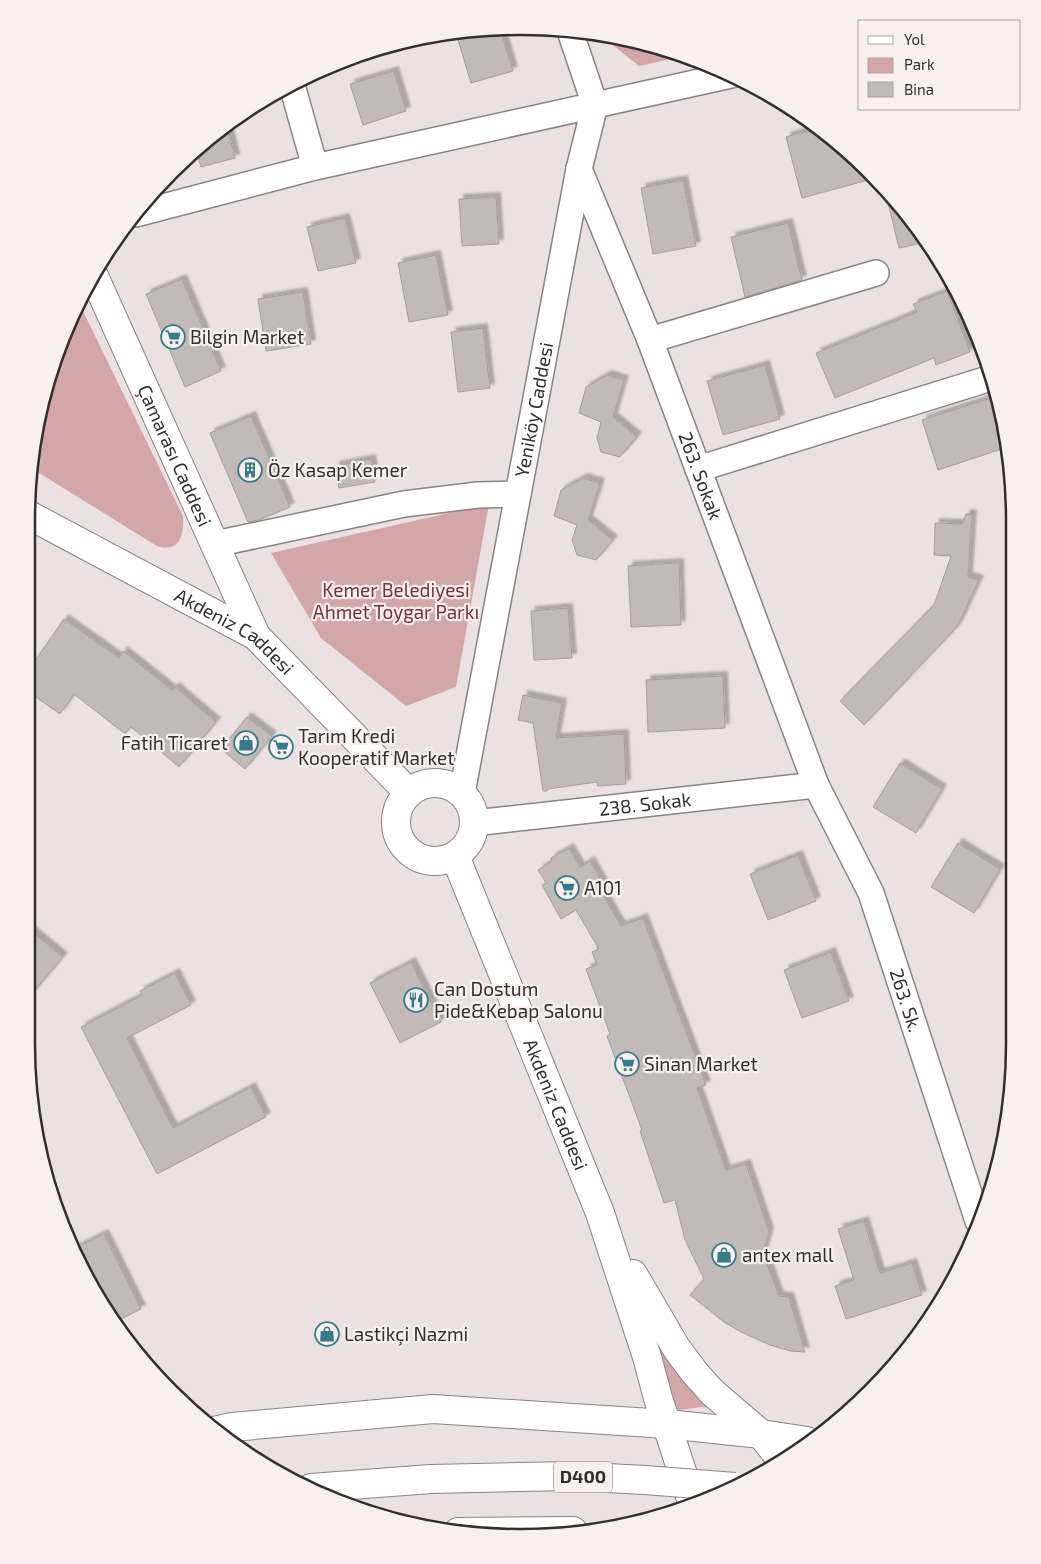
<svg xmlns="http://www.w3.org/2000/svg" width="1041" height="1564" font-family="'Exo 2',sans-serif">
<style>
.green{fill:#d3a6a8}
.building{fill:#c2b9b9;stroke:#a69d9d;filter:url(#shadow)}
.lines{fill:none;stroke-linecap:round;stroke-linejoin:round}
.street-casing{stroke:#8b8283;stroke-width:28}
.secondary-casing{stroke:#8b8283;stroke-width:30}
.highway-casing{stroke:#8b8283;stroke-width:30}
.street{stroke:#fff;stroke-width:25}
.secondary{stroke:#fff;stroke-width:28}
.highway{stroke:#fff;stroke-width:28}
.highway-bridge-casing{stroke:#8b8283;stroke-width:30;stroke-linecap:butt}
.highway-bridge{stroke:#fff;stroke-width:28}
.labels{text-anchor:middle;stroke-width:4.5;stroke-linejoin:round;paint-order:stroke}
.shield{fill:#f9efef;stroke:#6e6969;stroke-width:1}
.shield-label{font-size:18px;font-weight:bold;fill:#332f2f}
.poi-label{font-size:19px;fill:#332f2f;stroke:#f9efef;text-anchor:start}
.street-label{font-size:19px;fill:#332f2f;stroke:#f9efef}
.park-label{font-size:19px;fill:#773038;stroke:#f9efef}
.rim{fill:none;stroke:#332f2f;stroke-width:2.5}
</style>
<defs>
<filter id="shadow"><feDropShadow dx="4.5" dy="-4.5" stdDeviation="1" flood-color="#0004"/></filter>
</defs>
<rect width="100%" height="100%" fill="#ebe1e2"/>
<g class="green">
<polygon points="599,34 617,36 684,56 639,66"/>
<path d="M78,301L183,516C184,535 180,553 157,546L31,468L36,424Z"/>
<polygon points="489,504 456,687 406,706 321,638 271,553"/>
<polygon points="659,1350 682,1375 718,1409 701,1407 672,1411"/>
</g>
<g class="building">
<polygon points="500,28 513,71 471,83 456,33"/>
<polygon points="394,71 406,111 363,125 350,84"/>
<polygon points="227,125 235,158 201,167 196,150"/>
<polygon points="818,128 870,171 876,178 802,198 786,137"/>
<polygon points="683,180 696,246 653,254 641,188"/>
<polygon points="885,190 928,242 899,248"/>
<polygon points="496,197 499,244 462,246 459,199"/>
<polygon points="345,218 356,263 318,271 307,227"/>
<polygon points="788,223 802,280 745,297 731,237"/>
<polygon points="436,255 448,315 409,322 398,263"/>
<polygon points="182,279 221,371 185,387 146,294"/>
<polygon points="947,291 970,352 936,365 934,358 835,398 816,353 917,312 913,304"/>
<polygon points="303,292 311,344 266,351 258,299"/>
<polygon points="483,328 490,388 458,392 451,332"/>
<polygon points="765,365 780,419 723,435 707,381"/>
<polygon points="607,375 624,380 613,417 637,437 620,457 601,452 597,438 601,422 579,413 586,387"/>
<polygon points="997,396 1005,424 1008,447 938,470 922,420"/>
<polygon points="251,416 290,507 259,520 248,522 210,433"/>
<polygon points="371,459 375,482 339,488 335,466"/>
<polygon points="583,478 600,483 588,520 613,540 596,560 577,555 572,540 577,525 554,516 561,490"/>
<polygon points="966,514 972,515 968,577 979,580 957,627 864,725 840,701 934,605 951,556 934,555 935,523 962,524"/>
<polygon points="679,563 681,625 631,627 628,566"/>
<polygon points="568,608 572,658 534,660 531,611"/>
<polygon points="64,619 119,658 123,651 172,690 175,687 216,722 179,767 131,727 125,734 74,694 60,714 27,691 27,672"/>
<polygon points="723,676 725,728 648,732 646,680"/>
<polygon points="523,695 562,703 556,738 624,734 626,784 598,786 597,782 548,789 547,791 543,791 533,723 518,720"/>
<polygon points="247,717 272,736 245,769 221,749"/>
<polygon points="900,763 942,789 916,833 873,807"/>
<polygon points="958,843 1000,869 974,913 931,887"/>
<polygon points="569,848 580,867 590,861 604,885 599,888 621,926 643,918 706,1085 697,1088 726,1170 746,1164 769,1232 763,1253 779,1296 789,1297 805,1352 790,1351 770,1345 741,1332 724,1322 690,1295 704,1279 685,1240 675,1200 664,1203 640,1131 642,1130 607,1036 610,1034 586,969 597,965 592,952 599,949 576,910 561,919 542,885 546,883 538,870 552,861 551,858"/>
<polygon points="798,855 816,901 768,920 750,874"/>
<polygon points="29,929 63,957 30,996 29,957"/>
<polygon points="831,952 849,1001 802,1018 784,970"/>
<polygon points="411,962 441,1022 400,1043 370,983"/>
<polygon points="175,973 191,1005 127,1038 173,1128 251,1087 266,1117 157,1174 81,1027 142,995 140,991"/>
<polygon points="864,1221 880,1273 912,1263 922,1295 846,1319 835,1286 854,1280 838,1229"/>
<polygon points="104,1234 141,1309 113,1323 75,1248"/>
</g>
<g class="lines">
<g class="street-casing">
<g id="street">
<polyline points="292,85 315,167"/>
<path id="s1" d="M579,169L650,340L816,785L871,893L978,1221"/>
<polyline points="136,214 315,167 731,75"/>
<polyline points="650,340 876,273"/>
<polyline points="698,469 991,378"/>
<polyline points="215,544 404,504 478,495 518,494"/>
<path id="s2" d="M462,793L579,169L595,105L570,31"/>
<path id="s3" d="M474,823L816,785"/>
</g>
</g>
<g class="secondary-casing">
<g id="secondary">
<path id="s4" d="M93,274L256,636"/>
<path id="s5" d="M27,514L256,636L409,793"/>
<circle cx="435" cy="822" r="39"/>
<path id="s6" d="M455,856L600,1213L647,1357L658,1398L693,1505"/>
<polyline points="633,1274 677,1349 695,1373 712,1392 761,1434 782,1461"/>
</g>
</g>
<g class="highway-casing">
<g id="highway">
<polyline points="214,1431 232,1427 433,1409 667,1424 761,1434 807,1441"/>
<polyline points="311,1488 431,1479"/>
<polyline points="458,1532 573,1531"/>
</g>
</g>
<use href="#street" class="street"/>
<use href="#secondary" class="secondary"/>
<use href="#highway" class="highway"/>
<g class="highway-bridge-casing">
<polyline id="highway-bridge" points="431,1479 569,1476 645,1480 735,1487"/>
</g>
<use href="#highway-bridge" class="highway-bridge"/>
</g>
<defs>
<g id="supermarket-ring" transform="scale(1.25)"><circle r="9.5" fill="#f9efef" stroke="#377b8a" stroke-width="1.5"/><path d="M-6-5.5h2.5l.6 2H6L4.5 2H-2.5L-4.4-4H-6ZM-1.5 3.2a1.3 1.3 0 1 0 .1 0ZM3 3.2a1.3 1.3 0 1 0 .1 0Z" fill="#377b8a"/></g>
<g id="building-ring" transform="scale(1.25)"><circle r="9.5" fill="#f9efef" stroke="#377b8a" stroke-width="1.5"/><path d="M-4-6H4V6H1V3H-1V6H-4ZM-2.5-4.3h1.7v1.8h-1.7ZM.8-4.3h1.7v1.8H.8ZM-2.5-1h1.7V.8h-1.7ZM.8-1h1.7V.8H.8Z" fill="#377b8a"/></g>
<g id="shop-ring" transform="scale(1.25)"><circle r="9.5" fill="#f9efef" stroke="#377b8a" stroke-width="1.5"/><path d="M-5-2.5h2.3a2.7 3.5 0 0 1 5.4 0H5L5.5 6h-11ZM-1.5-2.5h3a1.5 2.3 0 0 0-3 0Z" fill="#377b8a"/></g>
<g id="restaurant-ring" transform="scale(1.25)"><circle r="9.5" fill="#f9efef" stroke="#377b8a" stroke-width="1.5"/><path d="M-5-6h1v4h1v-4h1v4h1v-4h1v5L-1.5 .5V6h-2V.5L-5-1ZM5-6V6H3V1.5H1.5Q1.5-4 5-6Z" fill="#377b8a"/></g>
</defs>
<g fill-rule="evenodd">
<use href="#supermarket-ring" x="173" y="337"/>
<use href="#building-ring" x="250" y="470"/>
<use href="#shop-ring" x="246" y="743"/>
<use href="#supermarket-ring" x="281" y="747"/>
<use href="#supermarket-ring" x="567" y="888"/>
<use href="#restaurant-ring" x="416" y="1000"/>
<use href="#supermarket-ring" x="627" y="1064"/>
<use href="#shop-ring" x="724" y="1255"/>
<use href="#shop-ring" x="327" y="1334"/>
</g>
<g class="labels">
<rect class="shield" x="554" y="1461.5" width="58" height="31" rx="4"/>
<g class="shield-label">
<text x="583" y="1483">D400</text>
</g>
<g class="poi-label">
<text x="190" y="344">Bilgin Market</text>
<text x="268" y="477">Öz Kasap Kemer</text>
<text x="298" y="743">Tarım Kredi<tspan x="298" dy="22">Kooperatif Market</tspan></text>
<text x="228" y="750" text-anchor="end">Fatih Ticaret</text>
<text x="584" y="895">A101</text>
<text x="434" y="996">Can Dostum<tspan x="434" dy="22">Pide&amp;Kebap Salonu</tspan></text>
<text x="644" y="1071">Sinan Market</text>
<text x="742" y="1262">antex mall</text>
<text x="344" y="1341">Lastikçi Nazmi</text>
</g>
<g class="street-label">
<text dy="7" stroke="none"><textPath href="#s2" startOffset="390">Yeniköy Caddesi</textPath></text>
<text dy="7" stroke="none"><textPath href="#s4" startOffset="199">Çamarası Caddesi</textPath></text>
<text dy="7" stroke="none"><textPath href="#s1" startOffset="330">263. Sokak</textPath></text>
<text dy="7" stroke="none"><textPath href="#s5" startOffset="239">Akdeniz Caddesi</textPath></text>
<text dy="7" stroke="none"><textPath href="#s3" startOffset="172">238. Sokak</textPath></text>
<text dy="7" stroke="none"><textPath href="#s1" startOffset="894">263. Sk.</textPath></text>
<text dy="7" stroke="none"><textPath href="#s6" startOffset="268">Akdeniz Caddesi</textPath></text>
</g>
<g class="park-label">
<text x="396" y="597">Kemer Belediyesi<tspan x="396" dy="22">Ahmet Toygar Parkı</tspan></text>
</g>
</g>
<path d="M0 0H1041V1564H0ZM520 35H521A485 485 0 0 1 1006 520V1044A485 485 0 0 1 521 1529H520A485 485 0 0 1 35 1044V520A485 485 0 0 1 520 35Z" fill="#f9efef" fill-rule="evenodd"/>
<path class="rim" d="M520 35H521A485 485 0 0 1 1006 520V1044A485 485 0 0 1 521 1529H520A485 485 0 0 1 35 1044V520A485 485 0 0 1 520 35Z"/>
<rect x="858" y="20" width="162" height="90" fill="#f9efef" stroke="#aaa2a2"/>
<rect x="868" y="36" width="25" height="8" fill="#ffffff" stroke="#aaa2a2"/>
<text x="904" y="45" font-size="15" fill="#332f2f">Yol</text>
<rect x="868" y="58" width="25" height="15" fill="#d3a6a8" stroke="#aaa2a2"/>
<text x="904" y="70" font-size="15" fill="#332f2f">Park</text>
<rect x="868" y="82" width="25" height="15" fill="#c2b9b9" stroke="#aaa2a2"/>
<text x="904" y="95" font-size="15" fill="#332f2f">Bina</text>
</svg>
